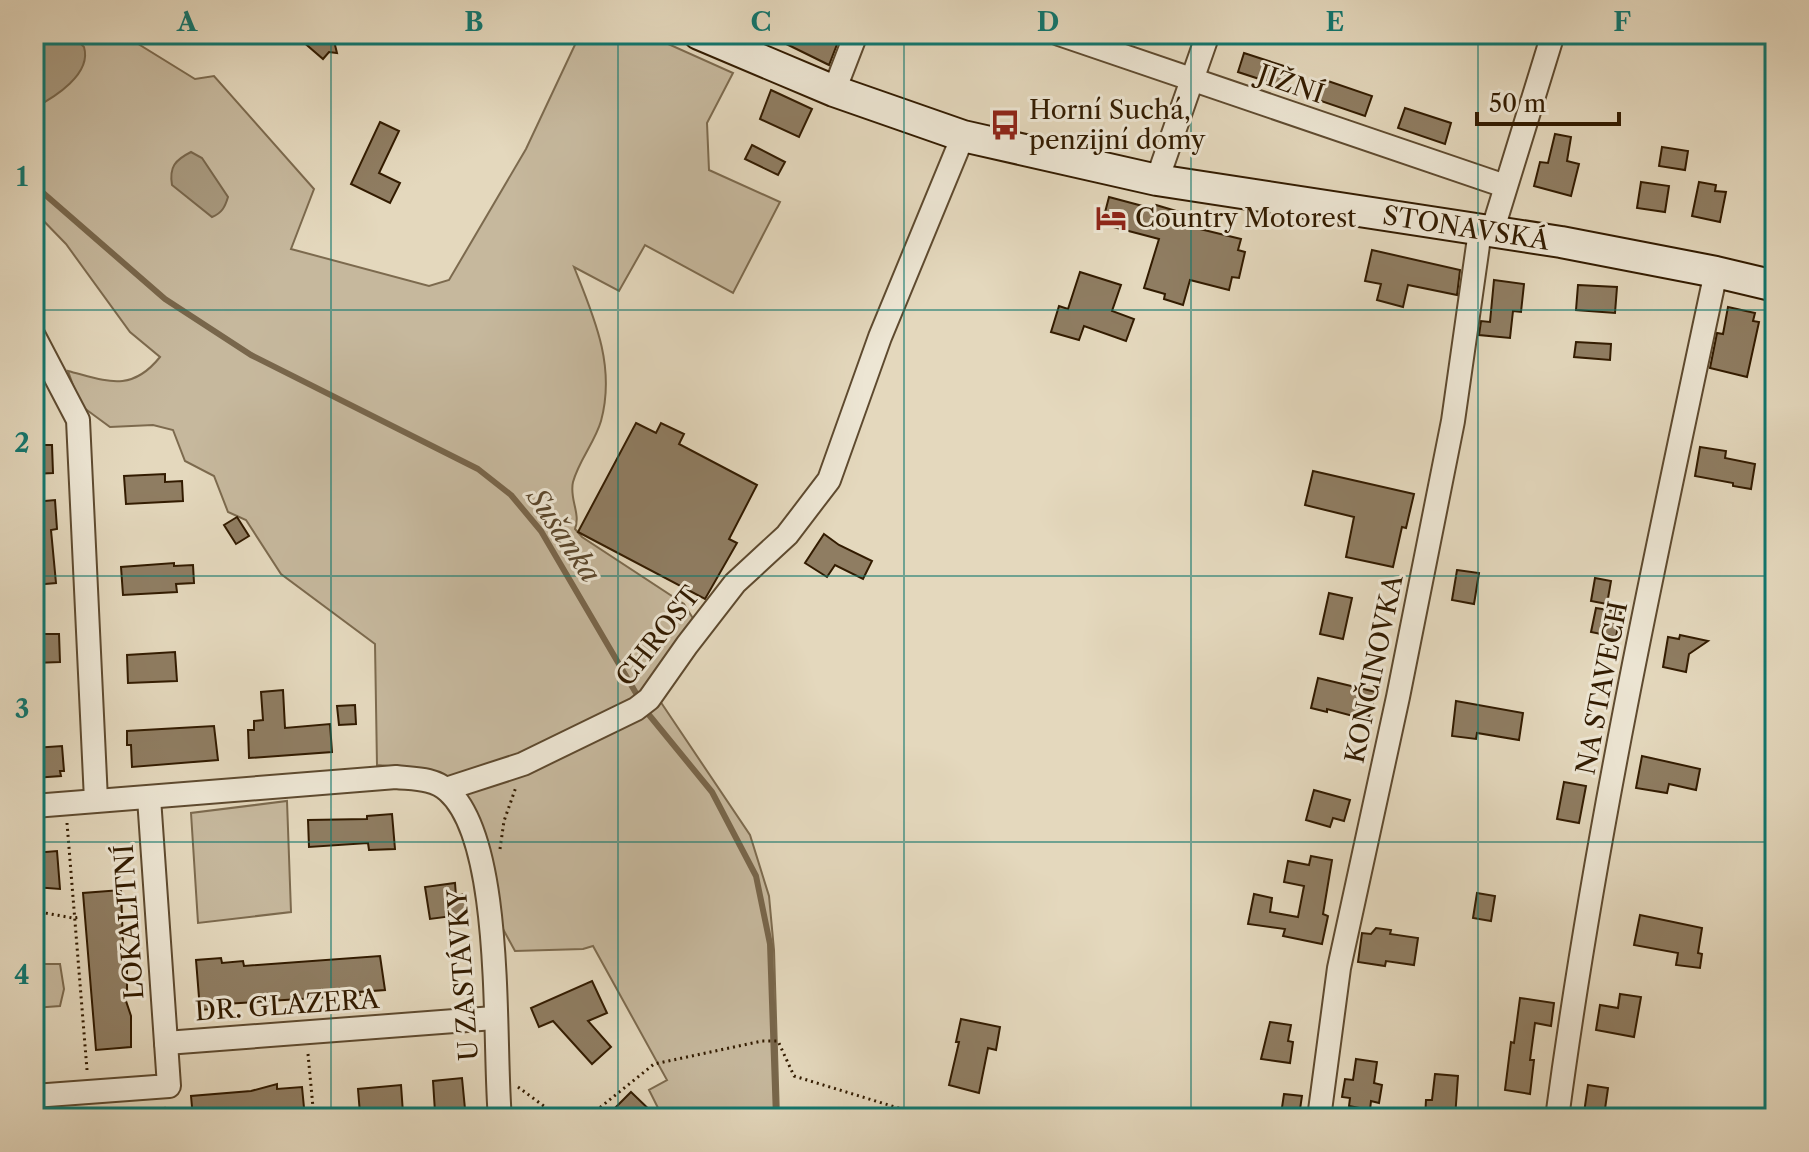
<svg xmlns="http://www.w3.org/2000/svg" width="1809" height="1152" font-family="'Libre Caslon Text',serif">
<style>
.green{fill:#c6b89d;stroke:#7c6a4e;stroke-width:2}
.water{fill:#a7987d;stroke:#78664b;stroke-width:2}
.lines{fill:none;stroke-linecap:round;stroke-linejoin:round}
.stream{stroke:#78664b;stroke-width:6}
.building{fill:#8f7d62;stroke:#321b00;stroke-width:2}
.minor-casing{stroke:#5e4a2f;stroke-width:26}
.secondary-casing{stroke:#321b00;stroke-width:34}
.path{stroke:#321b00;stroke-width:3;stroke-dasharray:2 4;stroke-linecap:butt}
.minor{stroke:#ede6d4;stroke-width:22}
.secondary{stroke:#ede6d4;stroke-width:30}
.grid{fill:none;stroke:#0f766e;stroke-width:2;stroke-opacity:0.55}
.labels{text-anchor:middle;stroke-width:6;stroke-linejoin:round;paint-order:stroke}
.street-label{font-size:26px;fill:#321b00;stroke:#ede6d4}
.poi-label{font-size:26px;fill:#321b00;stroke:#ede6d4;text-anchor:start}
.water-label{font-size:28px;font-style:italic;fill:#5b472c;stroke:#ede6d4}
.neatline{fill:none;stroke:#0f766e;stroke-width:3}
.grid-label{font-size:26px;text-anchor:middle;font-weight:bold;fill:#0f766e}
</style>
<rect width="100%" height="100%" fill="#e4d8bd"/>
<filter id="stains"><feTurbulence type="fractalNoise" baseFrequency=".0025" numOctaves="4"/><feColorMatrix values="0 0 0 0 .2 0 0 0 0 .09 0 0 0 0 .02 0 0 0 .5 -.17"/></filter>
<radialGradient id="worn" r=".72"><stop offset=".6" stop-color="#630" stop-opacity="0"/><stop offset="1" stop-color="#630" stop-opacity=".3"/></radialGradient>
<g class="green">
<path d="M34,34H122L195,79L214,76L314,189L291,249L429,286L449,280L526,149L580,34H646L733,73L707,123L709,170L780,202L733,293L645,245L619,291L574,267C594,317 616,366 601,421C595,442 579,460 573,482C569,499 581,513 575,529L582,537L684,604L694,620L660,701L750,835L769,896L774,950L779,1118H663L649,1090L667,1080L593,946L583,949L515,951L497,918L488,852L422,769L377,765L375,644L281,574L246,520L228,512L214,476L185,461L173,430L153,425L110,427L80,405L68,371C107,381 131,393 160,357L130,332L66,244L34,211Z"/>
<polygon points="287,801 291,912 198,923 191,813"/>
<polygon points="34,964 60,964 64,989 60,1006 34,1008"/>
</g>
<g class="water">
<path d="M44,34H71L84,47C92,74 55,97 34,108V39Z"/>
<path d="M191,152L202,158L228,197C225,207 222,213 212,217L172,185C169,167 175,160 191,152Z"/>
</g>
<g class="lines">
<g class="stream">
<polyline points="34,185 165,299 251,355 478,469 511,495 541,531 640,700"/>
<polyline points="645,710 712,792 756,876 770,944 776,1118"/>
</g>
</g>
<g class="building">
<polygon points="294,34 344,34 335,45 337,53 329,52 323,59"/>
<polygon points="766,34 841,34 829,65"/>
<polygon points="1244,53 1290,68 1284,87 1238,72"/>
<polygon points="1325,80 1372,96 1365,116 1318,100"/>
<polygon points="771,90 812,109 799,137 760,119"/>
<polygon points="1405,108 1451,123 1445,144 1398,128"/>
<polygon points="380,122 399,131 379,173 400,183 390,203 351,184"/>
<polygon points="1555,134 1571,137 1567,161 1579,164 1571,196 1534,186 1540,162 1548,163"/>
<polygon points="752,145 785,162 778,175 745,159"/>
<polygon points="1662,147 1688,151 1685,170 1659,166"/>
<polygon points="1641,182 1669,186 1665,212 1637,208"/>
<polygon points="1699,182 1716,185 1715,191 1726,192 1720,222 1692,216"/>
<polygon points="1109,197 1154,209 1156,205 1203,219 1200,229 1241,239 1238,250 1245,252 1239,278 1232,277 1229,290 1190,280 1183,305 1164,299 1165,294 1144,288 1159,239 1102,224"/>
<polygon points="1372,250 1460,270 1457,295 1408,285 1403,307 1377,300 1381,284 1365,281"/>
<polygon points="1080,272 1121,285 1112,311 1134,319 1126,341 1084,326 1079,340 1051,332 1059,306 1068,309"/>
<polygon points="1494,280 1524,284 1521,312 1513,311 1510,338 1479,335 1481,321 1490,322"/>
<polygon points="1578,285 1617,287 1615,313 1576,310"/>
<polygon points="1728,307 1755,313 1753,321 1759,322 1747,377 1710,368 1717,333 1723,334"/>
<polygon points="1576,342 1611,344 1610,360 1574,357"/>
<polygon points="636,423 656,433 661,423 684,434 679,444 757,485 729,539 737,543 705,599 578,532"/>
<polygon points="34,445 52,445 53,473 34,474"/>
<polygon points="1700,447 1726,451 1725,458 1755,464 1751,489 1733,486 1733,483 1695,476"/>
<polygon points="1313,471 1414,494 1406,528 1402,527 1393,567 1346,557 1354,517 1305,505"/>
<polygon points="165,474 165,482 182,481 183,501 126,504 124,476"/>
<polygon points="55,500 57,529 51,530 56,583 34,585 34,502"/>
<polygon points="237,517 249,536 236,544 224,525"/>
<polygon points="824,534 839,545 872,561 863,579 835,565 827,577 805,563"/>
<polygon points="174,563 174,566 193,565 194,583 176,584 177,592 123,595 121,567"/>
<polygon points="1457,570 1479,573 1474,604 1452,600"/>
<polygon points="1595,578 1611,581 1607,604 1591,601"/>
<polygon points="1329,593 1352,598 1343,639 1320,634"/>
<polygon points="1596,608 1621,612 1616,637 1591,632"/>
<polygon points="34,634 59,634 60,662 34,663"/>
<polygon points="1680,635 1708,641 1689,654 1686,672 1663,667 1668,637 1679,639"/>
<polygon points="175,652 177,681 128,683 127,655"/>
<polygon points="1318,678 1376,692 1368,720 1327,709 1327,712 1311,708"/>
<polygon points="283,690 285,728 330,724 332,752 249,758 248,730 254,730 254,721 263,720 261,692"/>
<polygon points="1456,701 1523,713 1519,740 1477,733 1476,739 1452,736"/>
<polygon points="355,705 356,724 339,725 337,706"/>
<polygon points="214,726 218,760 132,767 131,745 127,745 127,731"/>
<polygon points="62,746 64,771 60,771 61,776 34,778 34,748"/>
<polygon points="1642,756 1700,769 1696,790 1669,784 1667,793 1636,788"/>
<polygon points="1564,782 1586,786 1579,823 1557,819"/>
<polygon points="1314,790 1350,800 1344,821 1333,818 1330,827 1306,820"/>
<polygon points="392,814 395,849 369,850 368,843 309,847 308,820 367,819 367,816"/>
<polygon points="57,851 60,889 34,887 34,853"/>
<polygon points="1311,856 1332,860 1323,914 1328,916 1322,944 1283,936 1285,929 1248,924 1254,894 1272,898 1270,912 1298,917 1304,886 1284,882 1288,861 1309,865"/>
<polygon points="455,883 456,896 465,894 468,914 430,919 425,887"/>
<polygon points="121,890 123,943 120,943 127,963 127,995 124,995 131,1016 131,1047 96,1050 83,893"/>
<polygon points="1477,893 1495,896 1491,921 1473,918"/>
<polygon points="1640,915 1702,928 1698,953 1702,954 1700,968 1676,965 1678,953 1634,945"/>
<polygon points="1376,928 1391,930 1390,934 1418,938 1414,965 1386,961 1385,966 1358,962 1362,933 1371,934"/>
<polygon points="380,956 385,990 359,992 360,995 225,1004 225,1008 200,1010 196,960 221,958 222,963 243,961 244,966"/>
<polygon points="592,981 607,1013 588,1021 611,1047 592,1064 553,1021 539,1027 531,1008"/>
<polygon points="1620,994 1641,997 1634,1037 1596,1030 1600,1005 1618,1008"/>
<polygon points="1520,998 1554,1003 1551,1026 1535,1023 1530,1060 1534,1060 1530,1094 1505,1090 1511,1042 1514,1043"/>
<polygon points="961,1019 1000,1027 996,1050 988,1048 979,1093 949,1085 959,1042 956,1042"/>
<polygon points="1270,1022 1291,1025 1288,1041 1293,1042 1290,1063 1261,1059"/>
<polygon points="1356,1059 1377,1062 1374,1083 1382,1085 1379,1103 1371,1101 1370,1110 1349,1106 1350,1098 1342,1097 1345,1079 1353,1080"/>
<polygon points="1435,1074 1458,1076 1455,1118 1425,1118 1426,1100 1432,1100"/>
<polygon points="462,1078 465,1109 435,1112 433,1081"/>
<polygon points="277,1084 277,1089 302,1087 305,1118 193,1118 191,1096 251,1091"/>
<polygon points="401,1085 403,1113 360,1114 358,1089"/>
<polygon points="1588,1085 1608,1088 1604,1116 1584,1113"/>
<polygon points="631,1092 658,1118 605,1118"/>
<polygon points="1284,1094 1302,1096 1299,1116 1281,1114"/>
</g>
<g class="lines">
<g class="minor-casing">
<g id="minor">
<polyline points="1059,34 1505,186"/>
<polyline points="834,91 856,34"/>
<polyline points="1157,180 1208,34"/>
<polyline points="1492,232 1553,34"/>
<polyline points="34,336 78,420 96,800"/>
<polyline points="446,789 523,764 636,709 649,699 687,645 735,583 787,535 829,480 880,337 963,136"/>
<path d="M34,806L396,777C414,779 434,778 448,791C505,842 493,1043 500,1118"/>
<polyline points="166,1043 494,1018"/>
<polyline points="34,1096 169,1086 149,798"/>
<polyline points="1319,1118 1339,968 1398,697 1453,421 1480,231"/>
<path d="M1557,1118C1595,833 1656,552 1716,272"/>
</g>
</g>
<g class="secondary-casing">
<polyline id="secondary" points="699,34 834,91 963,136 1157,180 1561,242 1716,272 1775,286"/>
</g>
<g class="path">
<polyline points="67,823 87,1070"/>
<polyline points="500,849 504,821 516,787"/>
<polyline points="34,911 73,918 80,917"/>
<polyline points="308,1054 314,1118"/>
<polyline points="518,1087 560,1118"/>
<polyline points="164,1107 165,1118"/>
<polyline points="579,1118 592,1114 654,1064 762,1041 778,1041 794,1076 931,1118"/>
</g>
<use href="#minor" class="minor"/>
<use href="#secondary" class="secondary"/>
</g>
<path class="grid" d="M331,34V1118M618,34V1118M904,34V1118M1191,34V1118M1478,34V1118M34,310H1775M34,576H1775M34,842H1775"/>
<defs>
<g id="bus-bare" transform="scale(2.4)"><path d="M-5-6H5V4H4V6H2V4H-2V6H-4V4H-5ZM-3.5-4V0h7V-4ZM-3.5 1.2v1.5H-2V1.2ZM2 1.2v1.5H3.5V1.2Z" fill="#8f2418" stroke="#ede6d4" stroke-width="2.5" paint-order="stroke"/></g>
<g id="hotel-bare" transform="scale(2.4)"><path d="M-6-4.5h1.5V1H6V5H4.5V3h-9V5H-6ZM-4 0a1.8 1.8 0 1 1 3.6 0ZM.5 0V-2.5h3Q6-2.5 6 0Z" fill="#8f2418" stroke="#ede6d4" stroke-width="2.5" paint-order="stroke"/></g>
</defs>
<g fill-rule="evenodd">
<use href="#bus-bare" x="1005" y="125"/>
<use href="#hotel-bare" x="1111" y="218"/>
</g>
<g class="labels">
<g class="street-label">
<text transform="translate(1291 84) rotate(19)" y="9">JIŽNÍ</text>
<text transform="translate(1466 228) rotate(9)" y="9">STONAVSKÁ</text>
<text transform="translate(658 636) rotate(-52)" y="9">CHROST</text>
<text transform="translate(1374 669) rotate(-78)" y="9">KONČINOVKA</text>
<text transform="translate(1602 688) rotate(-79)" y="9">NA STAVECH</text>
<text transform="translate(129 922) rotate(-94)" y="9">LOKALITNÍ</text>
<text transform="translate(463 975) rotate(-94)" y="9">U ZASTÁVKY</text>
<text transform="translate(287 1005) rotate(-4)" y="9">DR. GLAZERA</text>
</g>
<g class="poi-label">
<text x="1029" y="119">Horní Suchá,<tspan x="1029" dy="30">penzijní domy</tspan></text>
<text x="1135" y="227">Country Motorest</text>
</g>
<g class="water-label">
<text transform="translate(564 535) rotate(56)" y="10">Sušanka</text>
</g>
</g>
<rect width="1809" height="1152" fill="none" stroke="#e4d8bd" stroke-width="88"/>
<path d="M1477 112v12h142v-12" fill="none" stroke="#321b00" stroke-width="4"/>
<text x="1489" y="112" font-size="24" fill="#321b00" stroke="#ede6d4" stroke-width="6" paint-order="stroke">50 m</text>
<rect x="44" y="44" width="1721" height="1064" class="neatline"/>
<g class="grid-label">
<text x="187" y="31">A</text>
<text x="474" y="31">B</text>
<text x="761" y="31">C</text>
<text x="1048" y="31">D</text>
<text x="1335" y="31">E</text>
<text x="1622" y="31">F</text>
<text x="22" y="186">1</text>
<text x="22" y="452">2</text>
<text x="22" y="718">3</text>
<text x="22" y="984">4</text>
</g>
<rect width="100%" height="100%" filter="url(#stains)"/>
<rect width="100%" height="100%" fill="url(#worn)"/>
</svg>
